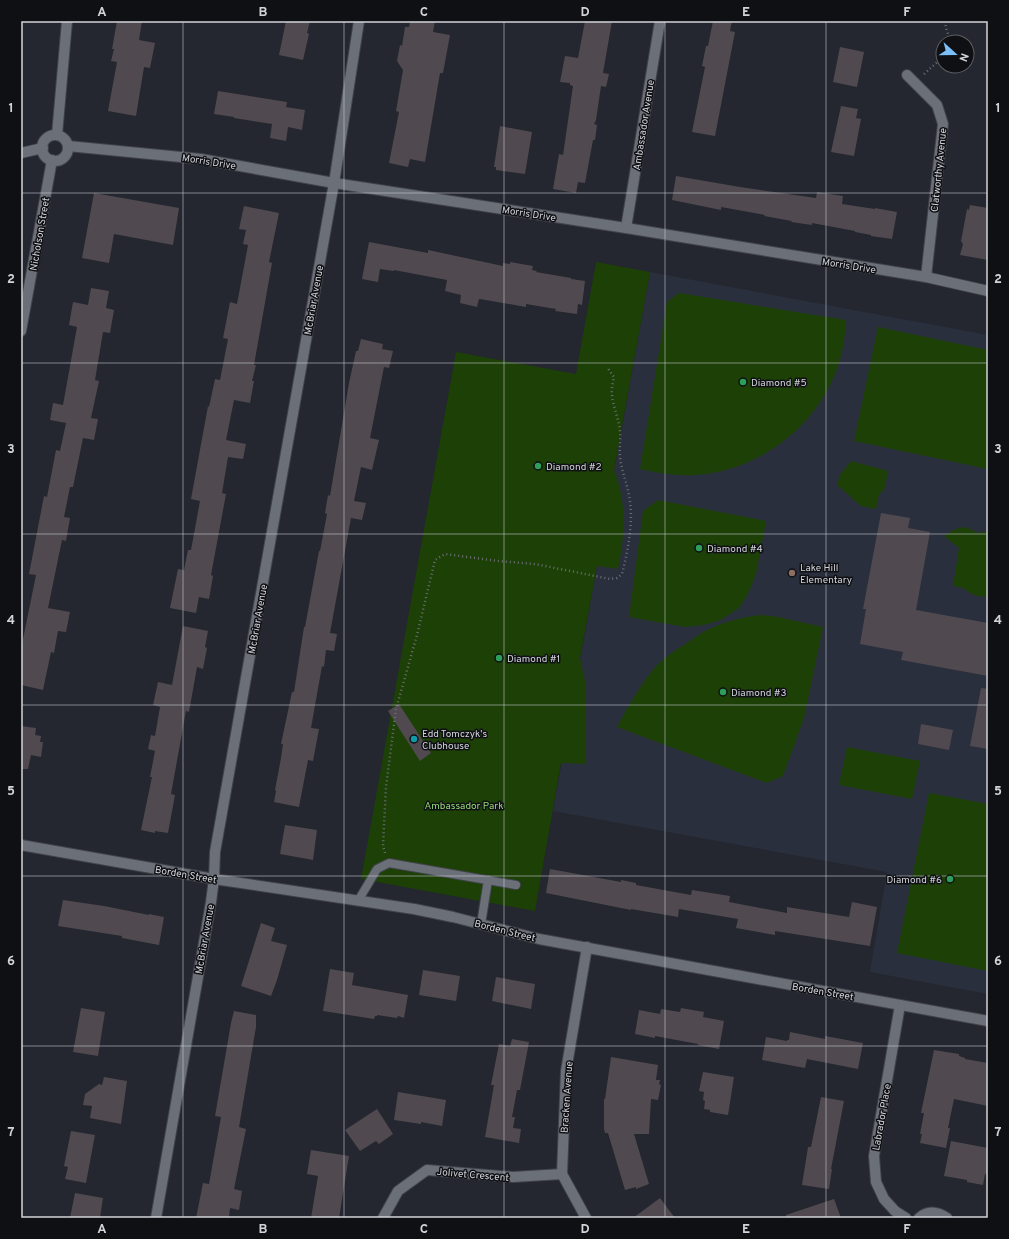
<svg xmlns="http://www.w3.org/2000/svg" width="1009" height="1239" font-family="Overpass,sans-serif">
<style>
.built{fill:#2a2f3d}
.green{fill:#1c4006}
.building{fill:#504950}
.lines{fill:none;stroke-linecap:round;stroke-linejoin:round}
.lane-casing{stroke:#41434a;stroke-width:10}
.street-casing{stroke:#41434a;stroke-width:12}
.secondary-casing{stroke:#41434a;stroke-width:12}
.path{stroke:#6b6e75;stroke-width:2.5;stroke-dasharray:1 3;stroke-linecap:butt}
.lane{stroke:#6b6f78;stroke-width:8}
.street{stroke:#6b6f78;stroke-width:10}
.secondary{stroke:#6b6f78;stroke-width:10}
.grid{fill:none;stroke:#d2d4da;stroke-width:1;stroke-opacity:0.55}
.leisure-dot{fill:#2e9e5b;stroke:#0f1014;stroke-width:1.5}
.education-dot{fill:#8d6e63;stroke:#0f1014;stroke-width:1.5}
.culture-dot{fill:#0f9aa8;stroke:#0f1014;stroke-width:1.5}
.labels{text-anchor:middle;stroke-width:3;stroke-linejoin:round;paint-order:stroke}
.street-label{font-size:10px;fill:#d2d4da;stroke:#0f1014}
.poi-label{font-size:10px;fill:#d2d4da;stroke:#0f1014;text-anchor:start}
.park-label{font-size:10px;fill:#94d876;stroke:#0f1014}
.neatline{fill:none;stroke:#d2d4da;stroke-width:1.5}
.grid-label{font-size:13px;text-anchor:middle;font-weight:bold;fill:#d2d4da}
</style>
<rect width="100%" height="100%" fill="#24272f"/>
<polygon class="built" points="650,272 988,335 988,994 870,972 887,872 553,811"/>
<g class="green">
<path d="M596,262L650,272L614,470C627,502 625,536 618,569L597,566L580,658L585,681L586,764L561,763L535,911L361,879L456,352L576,374Z"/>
<path d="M679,293L846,320C845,339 842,357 835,374C812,431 756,471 695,475C676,476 658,473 640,469L667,302Z"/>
<polygon points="878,327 988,350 988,469 854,441"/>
<polygon points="851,461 888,471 884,490 879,494 876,509 861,506 837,485 840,475"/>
<polygon points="658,500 766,521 756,574 748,594 739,608 721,620 704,625 685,627 629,617 643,511"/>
<path d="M965,527L979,533L986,531L988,532V596C976,598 972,594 963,588C960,587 956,586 953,586L959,548L944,536C951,531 956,528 965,527Z"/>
<path d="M761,615L778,617L823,627L804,718L783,776L767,783L617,727C629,705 641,683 657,665C665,657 675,650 684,645C691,640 698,635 705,631C722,622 742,617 761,615Z"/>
<polygon points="847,747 920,761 912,799 839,785"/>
<polygon points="929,793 988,804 988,971 897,953"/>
</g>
<g class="building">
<polygon points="117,21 142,21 139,40 155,43 150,68 144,67 136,116 108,111 117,62 111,61 114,49 112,49"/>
<polygon points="286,21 310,21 307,33 309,34 303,60 279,55"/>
<polygon points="410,21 435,21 433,32 450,35 443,73 440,73 425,162 410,159 408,167 389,163 399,112 396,111 403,70 397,61 400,45 402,46 405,27 409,27"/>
<polygon points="585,21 612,21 603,73 609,74 606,87 601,86 596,120 594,124 597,125 595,140 593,140 585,183 578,182 576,193 553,189 559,154 563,155 573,86 570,85 570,83 560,82 565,56 578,58"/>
<polygon points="713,21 732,21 730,31 735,32 715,136 692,132 705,67 702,66 706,46 708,46"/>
<polygon points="840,47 864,52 857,87 833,82"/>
<polygon points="218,91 287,102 286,107 305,110 302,130 288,127 286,141 270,138 272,124 234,118 234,117 214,114"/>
<polygon points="841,106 858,109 856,118 861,119 854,156 831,152"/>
<polygon points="500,126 532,132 525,174 496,170 496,167 494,167"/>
<polygon points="676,176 740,187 816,198 817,192 843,196 842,204 875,209 875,208 897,212 892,239 871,236 871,235 855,232 855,231 812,223 812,225 791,222 792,221 764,216 765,215 721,207 721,210 672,200"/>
<polygon points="94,193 179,208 173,245 114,234 109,263 82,258"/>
<polygon points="970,205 988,208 988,260 960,255 963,244 961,241 967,209 969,210"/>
<polygon points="244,206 279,213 269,262 272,263 254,365 256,365 252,381 254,381 250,403 234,400 226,440 246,444 243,459 228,457 222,493 226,494 211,575 213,576 209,599 199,597 196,613 170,608 178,569 184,570 188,550 191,550 200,501 191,499 208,406 209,407 215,379 220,380 228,339 223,338 230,302 237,304 248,245 243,244 246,230 239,229"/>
<polygon points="369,242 428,253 428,250 503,266 503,263 510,264 510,262 533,266 532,270 537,271 536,272 571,278 571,279 585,281 582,305 578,304 577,314 555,311 556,309 526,304 526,307 480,299 479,299 477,307 460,303 461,295 445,291 447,280 394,270 394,271 380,269 378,282 362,279"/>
<polygon points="91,288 109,291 106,308 114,310 110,333 103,332 95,380 99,381 91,418 98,419 94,440 83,438 73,487 70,487 64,517 70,518 66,541 62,540 48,608 70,612 66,632 58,631 54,653 51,652 43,690 21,685 21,649 36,575 29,574 44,496 47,497 56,450 60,451 66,423 50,420 53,403 63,405 77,327 69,325 73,302 88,305"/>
<polygon points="361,339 383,344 382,349 393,351 389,368 384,367 370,438 379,440 372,470 361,467 354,501 366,503 362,520 351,518 330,633 337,634 334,651 326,650 324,667 322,666 311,728 319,729 313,761 308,760 299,807 274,802 276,791 275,790 281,758 283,744 281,744 292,692 294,692 304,627 305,627 319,551 320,551 327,514 325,513 328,495 330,496 349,383 356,351 358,351"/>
<polygon points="881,513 910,518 908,528 930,532 916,610 988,623 988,676 901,660 903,652 860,644 866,609 863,609"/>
<polygon points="183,626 208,631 205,647 207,648 203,669 197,667 189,712 186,711 171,794 175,795 168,833 155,831 155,833 141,830 152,777 150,777 155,751 148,749 151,735 155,736 160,707 153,705 158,682 172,685"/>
<polygon points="981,688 988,689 988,749 970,746"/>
<polygon points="399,704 431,753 420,761 388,711"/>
<polygon points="921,724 953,730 949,750 918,744"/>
<polygon points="21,726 36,728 35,735 41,736 40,742 43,742 41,757 31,755 28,769 21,769"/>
<polygon points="285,825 317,830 313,860 280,854"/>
<polygon points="550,869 621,882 621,880 636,883 636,885 691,895 692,890 730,896 729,902 787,913 787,907 849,917 852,902 877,907 870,946 775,931 775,935 736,928 738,919 679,909 678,917 631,909 631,910 546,893"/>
<polygon points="63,900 104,906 149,915 149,914 164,917 159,945 122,938 122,936 58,926"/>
<polygon points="261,923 275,928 271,941 287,945 277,980 271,996 241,986"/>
<polygon points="330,969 354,973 352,985 408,995 404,1018 398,1016 397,1018 377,1015 377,1016 375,1016 374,1019 323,1011"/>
<polygon points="423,970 460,976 456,1001 419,995"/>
<polygon points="496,977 535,984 531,1009 492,1001"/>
<polygon points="81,1008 105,1012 98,1056 73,1052"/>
<polygon points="681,1008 704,1012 703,1017 724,1021 719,1049 698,1045 698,1044 655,1036 655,1038 635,1034 639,1010 660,1014 661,1009 680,1012"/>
<polygon points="234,1011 256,1015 256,1027 239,1127 246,1129 234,1189 242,1191 239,1210 230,1208 229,1218 196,1218 203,1183 209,1184 221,1117 215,1116 231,1023"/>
<polygon points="790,1032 825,1039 825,1036 863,1043 858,1069 807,1059 805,1068 762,1060 766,1037 787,1041 787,1040 789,1040"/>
<polygon points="512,1039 529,1042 520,1090 517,1090 512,1117 515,1117 513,1128 521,1129 519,1143 485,1137 494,1085 491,1085 499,1044 510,1046"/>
<polygon points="934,1050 959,1054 959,1056 965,1058 965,1059 988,1063 988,1106 954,1099 948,1128 950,1128 946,1148 920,1143 922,1134 920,1134 924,1113 921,1113"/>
<polygon points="611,1057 658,1065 656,1080 660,1080 659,1084 661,1085 658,1100 651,1099 649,1134 634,1134 649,1184 636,1189 636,1187 625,1190 608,1133 605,1133 604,1129 604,1099 605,1099"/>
<polygon points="703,1072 734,1077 728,1115 710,1112 710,1110 704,1109 705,1101 703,1100 704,1092 699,1091"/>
<polygon points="104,1077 127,1081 121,1124 90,1118 92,1106 83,1105 85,1094 99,1084 102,1085"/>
<polygon points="398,1092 446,1100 442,1126 421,1122 421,1124 394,1120"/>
<polygon points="821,1097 844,1101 831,1169 832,1169 829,1189 802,1185 808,1147 811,1147"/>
<polygon points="377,1109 393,1134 379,1144 376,1141 360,1151 345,1130"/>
<polygon points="71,1131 95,1135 86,1183 65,1179 68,1167 64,1166"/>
<polygon points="951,1141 988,1148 988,1175 985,1174 983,1185 967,1182 967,1180 944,1176"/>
<polygon points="311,1150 349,1156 339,1218 311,1218 318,1176 307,1174"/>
<polygon points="75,1193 103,1198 100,1218 70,1218"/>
<polygon points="660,1198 675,1218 633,1218"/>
<polygon points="834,1199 841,1218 786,1218 786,1215"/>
</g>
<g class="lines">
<g class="lane-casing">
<g id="lane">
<polyline points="358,901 377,869 389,863 516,885"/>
<polyline points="481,924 488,880"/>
</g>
</g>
<g class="street-casing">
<g id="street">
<polyline points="907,75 937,105 943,124 926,277"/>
<polyline points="57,135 67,21"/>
<polyline points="68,146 201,159 334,183 626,228 926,277 988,291"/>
<polyline points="626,228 660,21"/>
<polyline points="21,331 52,160"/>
<polyline points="21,845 214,879 414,909 453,917 539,939 988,1021"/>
<polyline points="900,1005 874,1156 876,1182 884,1199 895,1211 906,1218"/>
<polyline points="156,1218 211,902 214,879 215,852 334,183 359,21"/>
<polyline points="383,1218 398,1191 427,1170 513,1177 562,1174"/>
<polyline points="586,1218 562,1174 566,1071 587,947"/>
<path d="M919,1218C928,1210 938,1212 947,1218"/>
</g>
</g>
<g class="secondary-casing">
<g id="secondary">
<circle cx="55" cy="148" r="13"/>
<polyline points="21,153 43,148"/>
</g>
</g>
<g class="path">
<path d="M946,21C944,29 950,34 949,42"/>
<polyline points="924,74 943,57"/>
<path d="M385,853L383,846L386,787L396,709L417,635L435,560L445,554L498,561L535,564L610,579L617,578L622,574C628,550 633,525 630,501C628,485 621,471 620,456C619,447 621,439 620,431C619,419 613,407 612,395C611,389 613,383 614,377L607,367"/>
</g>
<use href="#lane" class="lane"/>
<use href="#street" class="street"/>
<use href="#secondary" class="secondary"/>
</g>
<path class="grid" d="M183,21V1218M344,21V1218M504,21V1218M665,21V1218M826,21V1218M21,193H988M21,363H988M21,534H988M21,705H988M21,876H988M21,1046H988"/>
<g class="leisure-dot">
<circle cx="743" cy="382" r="4"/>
<circle cx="538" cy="466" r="4"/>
<circle cx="699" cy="548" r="4"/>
<circle cx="499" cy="658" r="4"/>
<circle cx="723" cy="692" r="4"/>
<circle cx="950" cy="879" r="4"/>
</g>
<circle class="education-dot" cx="792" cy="573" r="4"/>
<circle class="culture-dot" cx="414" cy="739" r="4"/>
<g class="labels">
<g class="street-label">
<text transform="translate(643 125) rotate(-81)" y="4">Ambassador Avenue</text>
<text transform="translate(209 161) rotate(9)" y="4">Morris Drive</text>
<text transform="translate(938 170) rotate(-84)" y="4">Clatworthy Avenue</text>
<text transform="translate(529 213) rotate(9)" y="4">Morris Drive</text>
<text transform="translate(39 234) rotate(-80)" y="4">Nicholson Street</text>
<text transform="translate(849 265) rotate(9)" y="4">Morris Drive</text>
<text transform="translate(313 300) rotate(-80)" y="4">McBriar Avenue</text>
<text transform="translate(257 619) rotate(-80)" y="4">McBriar Avenue</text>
<text transform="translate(186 874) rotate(10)" y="4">Borden Street</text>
<text transform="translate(505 930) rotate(14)" y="4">Borden Street</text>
<text transform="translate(204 939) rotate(-80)" y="4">McBriar Avenue</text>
<text transform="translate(823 991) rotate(10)" y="4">Borden Street</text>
<text transform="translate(566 1097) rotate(-86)" y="4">Bracken Avenue</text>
<text transform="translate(881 1117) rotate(-80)" y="4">Labrador Place</text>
<text transform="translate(473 1174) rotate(5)" y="4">Jolivet Crescent</text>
</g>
<g class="poi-label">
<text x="751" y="386">Diamond #5</text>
<text x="546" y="470">Diamond #2</text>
<text x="707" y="552">Diamond #4</text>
<text x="800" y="571">Lake Hill<tspan x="800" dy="12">Elementary</tspan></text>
<text x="507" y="662">Diamond #1</text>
<text x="731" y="696">Diamond #3</text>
<text x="422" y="737">Edd Tomczyk's<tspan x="422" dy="12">Clubhouse</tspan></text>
<text x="942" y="883" text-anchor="end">Diamond #6</text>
</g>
<g class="park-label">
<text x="464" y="809">Ambassador Park</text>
</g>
</g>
<rect width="1009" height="1239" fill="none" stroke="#0f1014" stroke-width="44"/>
<g transform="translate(955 54) rotate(111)"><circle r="19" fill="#0f1014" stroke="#5d5e63"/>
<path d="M0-3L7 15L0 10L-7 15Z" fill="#7abff8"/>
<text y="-6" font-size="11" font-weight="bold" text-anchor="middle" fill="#d2d4da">N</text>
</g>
<rect x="22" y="22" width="965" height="1195" class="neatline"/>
<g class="grid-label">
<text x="102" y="16">A</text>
<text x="263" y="16">B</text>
<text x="424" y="16">C</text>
<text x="585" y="16">D</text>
<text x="746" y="16">E</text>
<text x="907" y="16">F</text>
<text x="11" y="112">1</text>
<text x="998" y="112">1</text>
<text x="11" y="283">2</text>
<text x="998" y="283">2</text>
<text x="11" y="453">3</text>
<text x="998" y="453">3</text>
<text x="11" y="624">4</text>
<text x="998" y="624">4</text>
<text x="11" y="795">5</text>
<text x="998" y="795">5</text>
<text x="11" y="965">6</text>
<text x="998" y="965">6</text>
<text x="11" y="1136">7</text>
<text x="998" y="1136">7</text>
<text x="102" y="1233">A</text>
<text x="263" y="1233">B</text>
<text x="424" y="1233">C</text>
<text x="585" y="1233">D</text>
<text x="746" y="1233">E</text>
<text x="907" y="1233">F</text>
</g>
</svg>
